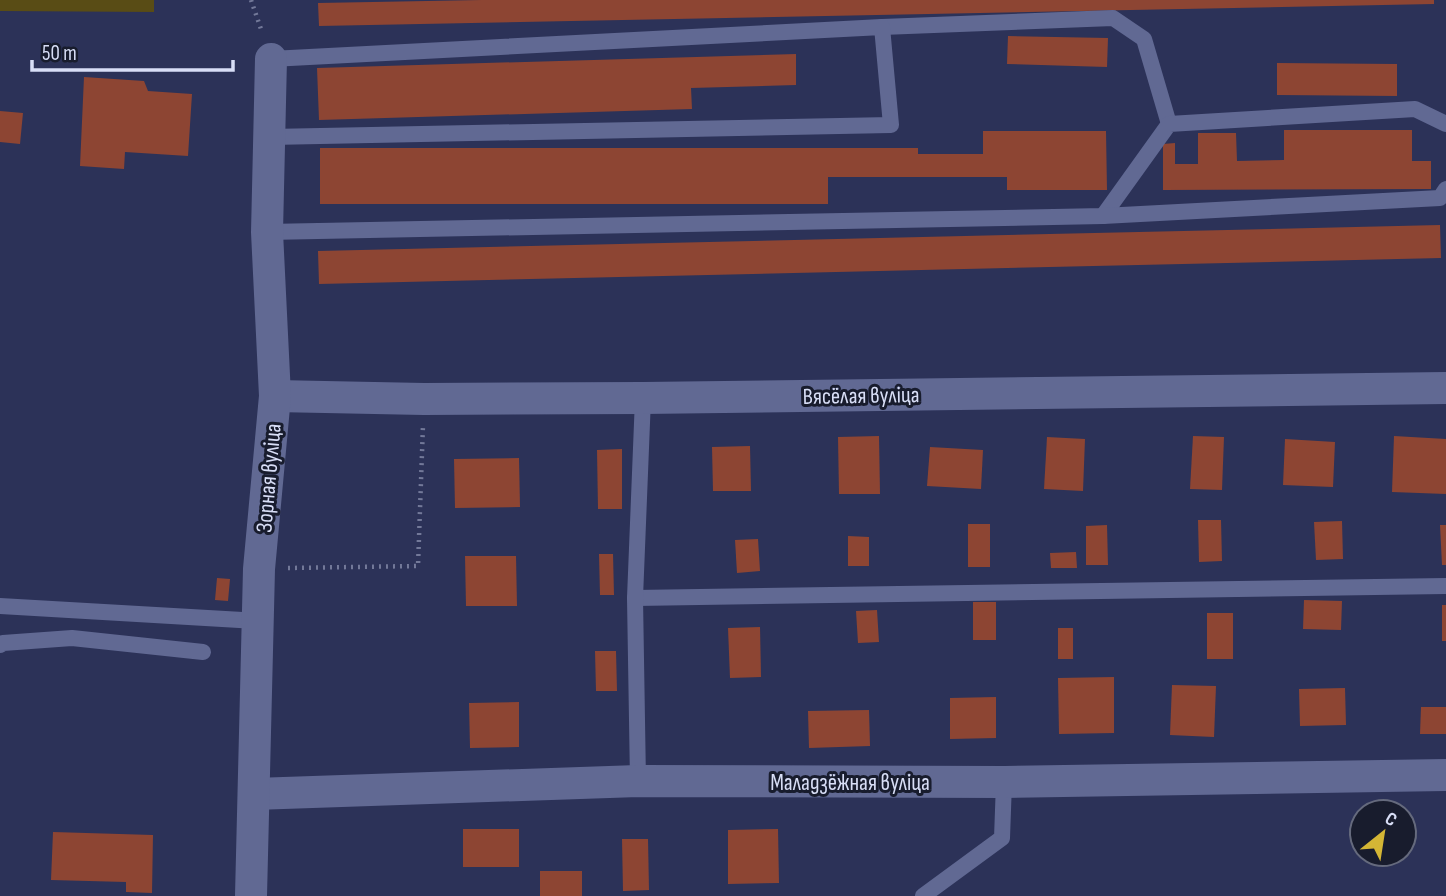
<svg xmlns="http://www.w3.org/2000/svg" width="1446" height="896" font-family="'Sofia Sans Condensed',sans-serif">
<style>
.green{fill:#594c15}
.building{fill:#8d4533}
.lines{fill:none;stroke-linecap:round;stroke-linejoin:round}
.path{stroke:#737999;stroke-width:4.5;stroke-dasharray:2 5;stroke-linecap:butt}
.service{stroke:#616993;stroke-width:16}
.minor{stroke:#616993;stroke-width:32}
.labels{text-anchor:middle;stroke-width:6;stroke-linejoin:round;paint-order:stroke}
.street-label{font-size:23px;fill:#d8def6;stroke:#181c2d}
</style>
<rect width="100%" height="100%" fill="#2c3258"/>
<polygon class="green" points="0,0 154,0 154,12 0,11"/>
<g class="building">
<polygon points="481,0 1434,0 1434,4 319,26 318,3"/>
<polygon points="1008,36 1108,38 1107,67 1007,64"/>
<polygon points="796,54 796,85 691,88 692,109 319,120 317,68"/>
<polygon points="1277,63 1397,64 1397,96 1277,95"/>
<polygon points="84,77 144,81 148,91 192,94 188,156 125,152 124,169 80,166"/>
<polygon points="0,111 23,113 20,144 0,142"/>
<polygon points="1284,130 1412,130 1412,161 1431,161 1431,189 1163,190 1163,144 1175,143 1175,164 1198,164 1198,133 1236,133 1237,161 1284,160"/>
<polygon points="983,131 1106,131 1107,190 1007,190 1007,177 828,177 828,204 320,204 320,148 918,148 918,154 983,154"/>
<polygon points="1440,225 1441,258 319,284 318,251"/>
<polygon points="879,436 880,494 839,494 838,437"/>
<polygon points="1193,436 1224,437 1222,490 1190,489"/>
<polygon points="1394,436 1446,439 1446,494 1392,492"/>
<polygon points="1047,437 1085,439 1083,491 1044,489"/>
<polygon points="1285,439 1335,442 1333,487 1283,485"/>
<polygon points="750,446 751,491 713,491 712,447"/>
<polygon points="930,447 983,450 981,489 927,486"/>
<polygon points="622,449 622,509 598,509 597,450"/>
<polygon points="519,458 520,507 455,508 454,459"/>
<polygon points="1198,520 1221,520 1222,561 1199,562"/>
<polygon points="1342,521 1343,559 1316,560 1314,522"/>
<rect x="968" y="524" width="22" height="43"/>
<polygon points="1107,525 1108,565 1086,565 1086,526"/>
<polygon points="1440,525 1446,525 1446,565 1442,565"/>
<polygon points="848,536 869,537 869,566 848,566"/>
<polygon points="758,539 760,571 737,573 735,540"/>
<polygon points="1076,552 1077,568 1051,568 1050,553"/>
<polygon points="599,554 613,554 614,595 600,595"/>
<polygon points="465,556 516,556 517,606 466,606"/>
<polygon points="217,578 230,579 228,601 215,600"/>
<polygon points="1304,600 1342,601 1341,630 1303,629"/>
<rect x="973" y="602" width="23" height="38"/>
<rect x="1442" y="605" width="4" height="36"/>
<polygon points="877,610 879,642 858,643 856,611"/>
<rect x="1207" y="613" width="26" height="46"/>
<polygon points="760,627 761,677 730,678 728,628"/>
<rect x="1058" y="628" width="15" height="31"/>
<polygon points="595,651 616,651 617,691 596,691"/>
<polygon points="1114,677 1114,733 1059,734 1058,678"/>
<polygon points="1172,685 1216,686 1214,737 1170,735"/>
<polygon points="1345,688 1346,725 1300,726 1299,689"/>
<polygon points="996,697 996,738 950,739 950,698"/>
<polygon points="519,702 519,747 470,748 469,703"/>
<polygon points="1421,707 1446,707 1446,734 1420,734"/>
<polygon points="869,710 870,746 809,748 808,711"/>
<rect x="463" y="829" width="56" height="38"/>
<polygon points="778,829 779,883 728,884 728,830"/>
<polygon points="53,832 153,835 152,893 126,892 126,882 51,880"/>
<polygon points="622,839 648,839 649,890 623,891"/>
<rect x="540" y="871" width="42" height="25"/>
</g>
<g class="lines">
<g class="path">
<polyline points="251,0 262,32"/>
<polyline points="288,568 418,566 423,425"/>
</g>
<g class="service">
<polyline points="882,27 1113,18 1144,39 1169,124"/>
<polyline points="270,137 891,125 882,27 271,59"/>
<polyline points="1103,216 1169,124 1415,109 1446,124"/>
<polyline points="267,232 1103,216 1440,198 1446,189"/>
<polyline points="635,598 1446,586"/>
<polyline points="0,606 258,621"/>
<polyline points="0,645 3,643 72,638 203,652"/>
<polyline points="638,781 635,598 643,398"/>
<polyline points="923,896 1002,838 1004,782"/>
</g>
<g class="minor">
<polyline points="275,396 424,399 643,398 1446,388"/>
<polyline points="254,794 638,781 1004,782 1446,775"/>
<polyline points="251,896 259,569 275,396 267,232 271,59"/>
</g>
</g>
<g class="labels">
<g class="street-label">
<text transform="translate(861 395) rotate(-1)" y="8">Вясёлая вуліца</text>
<text transform="translate(268 478) rotate(-85)" y="8">Зорная вуліца</text>
<text x="850" y="790">Маладзёжная вуліца</text>
</g>
</g>
<g transform="translate(1383 833) rotate(30)"><circle r="33" fill="#181c2d" stroke="#656a7d" stroke-width="2"/>
<path d="M0-5L12 26L0 18L-12 26Z" fill="#d4b635"/>
<text y="-10" font-size="19" font-weight="bold" text-anchor="middle" fill="#d8def6">С</text>
</g>
<path d="M32 60v10h201v-10" fill="none" stroke="#d8def6" stroke-width="3.5"/>
<text x="42" y="60" font-size="21" fill="#d8def6" stroke="#181c2d" stroke-width="5" paint-order="stroke">50 m</text>
</svg>
